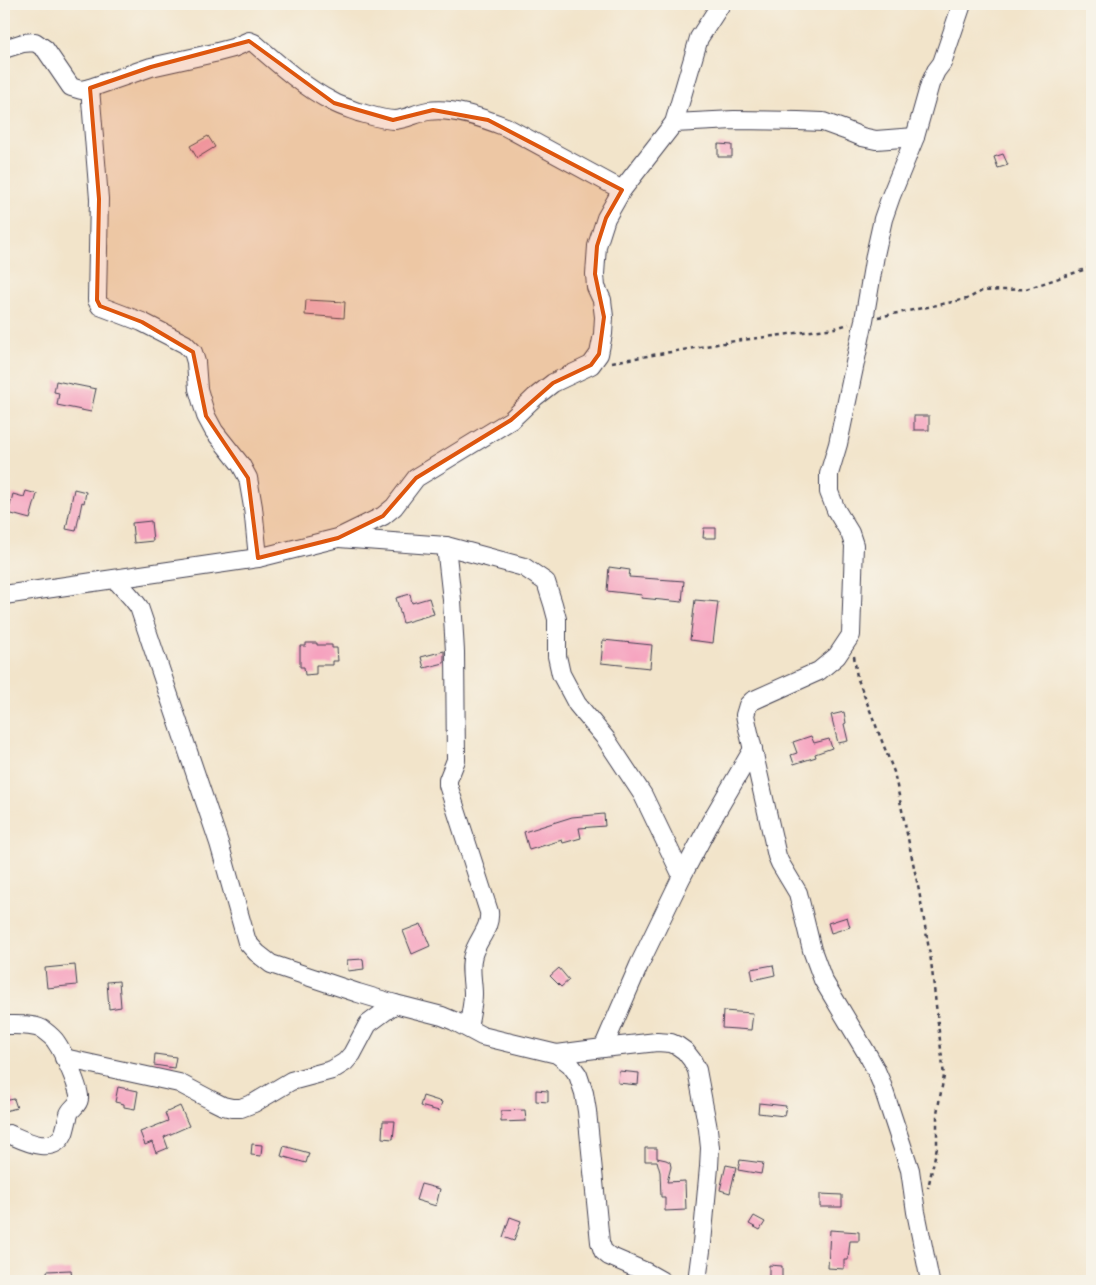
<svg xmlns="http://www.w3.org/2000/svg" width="1096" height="1285" font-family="Itim,sans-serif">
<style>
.building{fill:#f6a3bf}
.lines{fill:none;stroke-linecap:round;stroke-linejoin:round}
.minor-casing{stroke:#413f50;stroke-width:20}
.path{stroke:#413f50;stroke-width:2.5;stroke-dasharray:4 4;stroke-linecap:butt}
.minor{stroke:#fff;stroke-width:18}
.marked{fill:#de560e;fill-opacity:0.2;stroke:#de560e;stroke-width:4;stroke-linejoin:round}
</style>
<rect width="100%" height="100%" fill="#f7f3e8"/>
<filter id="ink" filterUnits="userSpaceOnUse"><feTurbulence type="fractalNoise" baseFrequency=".02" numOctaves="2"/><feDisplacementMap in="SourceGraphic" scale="10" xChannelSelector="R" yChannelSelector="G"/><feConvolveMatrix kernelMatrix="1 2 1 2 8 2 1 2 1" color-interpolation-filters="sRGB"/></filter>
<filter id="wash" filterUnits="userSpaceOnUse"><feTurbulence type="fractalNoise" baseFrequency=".0096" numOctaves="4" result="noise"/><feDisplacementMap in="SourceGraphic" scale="20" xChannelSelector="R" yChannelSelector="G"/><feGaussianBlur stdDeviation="1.12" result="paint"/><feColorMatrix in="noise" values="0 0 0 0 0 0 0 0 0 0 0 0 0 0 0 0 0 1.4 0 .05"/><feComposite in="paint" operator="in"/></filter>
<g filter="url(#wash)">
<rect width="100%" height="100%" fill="#f2e4ca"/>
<g id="blocks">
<g class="building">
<polygon points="208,136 215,147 197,158 190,146"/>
<polygon points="718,144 732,145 732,157 718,157"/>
<polygon points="1003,154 1008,165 998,168 994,157"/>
<polygon points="306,300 345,302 344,318 305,315"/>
<polygon points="56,381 96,389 91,412 57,405 59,393 54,392"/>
<rect x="914" y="416" width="15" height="14"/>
<polygon points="74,489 86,492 84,503 82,502 76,531 66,529"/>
<polygon points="26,491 37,494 30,519 8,513 13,494 24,497"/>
<polygon points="151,521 153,541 134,543 132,523"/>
<polygon points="704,528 716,528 716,538 703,538"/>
<polygon points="609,567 630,570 629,577 684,581 682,602 641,598 642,595 607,591"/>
<polygon points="410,594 412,603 429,598 434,614 403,623 396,598"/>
<polygon points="695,600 718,602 713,643 690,640"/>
<polygon points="603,640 652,645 650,668 601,663"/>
<polygon points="306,643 317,643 317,645 332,645 332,648 337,648 338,661 333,661 333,665 316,665 316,674 305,675 304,667 300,667 300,646 306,646"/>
<polygon points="444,651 444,663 424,668 421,657"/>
<polygon points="844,712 846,723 844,724 848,741 838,743 831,715"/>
<polygon points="811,736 814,743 829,739 832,748 815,754 816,757 794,764 791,755 797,753 793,742"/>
<polygon points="604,814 605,826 579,828 581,838 563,843 562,840 529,850 524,832 572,817"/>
<polygon points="847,917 850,927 831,933 828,923"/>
<polygon points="421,924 430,946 412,954 403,931"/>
<polygon points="363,959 364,969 348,971 347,960"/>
<polygon points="75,965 77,985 47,988 45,968"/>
<polygon points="773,965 775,975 753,980 751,969"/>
<polygon points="559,968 569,980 561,987 550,976"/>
<polygon points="119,981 121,1007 109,1009 107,982"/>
<polygon points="723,1011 753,1013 751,1030 722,1028"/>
<polygon points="155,1054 176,1057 174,1068 154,1065"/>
<polygon points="619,1071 639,1073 638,1085 618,1083"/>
<polygon points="118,1087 138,1091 135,1109 124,1107 124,1104 115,1102"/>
<polygon points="536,1090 548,1091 548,1102 536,1101"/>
<polygon points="423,1096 442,1102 439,1111 420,1106"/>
<polygon points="14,1099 17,1108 4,1111 4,1101"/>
<polygon points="759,1103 786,1106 784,1116 758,1113"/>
<polygon points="180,1106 189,1126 164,1137 168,1148 156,1153 152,1142 145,1145 140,1132 168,1121 165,1113"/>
<polygon points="525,1110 526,1121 501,1122 501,1111"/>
<polygon points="383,1121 395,1121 393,1139 382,1138"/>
<polygon points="252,1144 262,1145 261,1156 251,1155"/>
<polygon points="284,1146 309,1153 306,1163 281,1156"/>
<polygon points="645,1148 657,1148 657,1158 666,1160 670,1162 671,1167 667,1182 685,1181 686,1210 665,1211 665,1197 661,1197 660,1172 657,1161 645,1161"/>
<polygon points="740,1160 763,1163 761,1174 738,1170"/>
<polygon points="726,1165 736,1167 730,1193 720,1190"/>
<polygon points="421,1184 440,1189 436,1206 416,1200"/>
<polygon points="820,1194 842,1195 842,1207 820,1207"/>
<polygon points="754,1216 765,1222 760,1230 749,1224"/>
<polygon points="510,1217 521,1221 514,1241 503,1237"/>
<polygon points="830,1230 859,1232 859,1241 850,1241 848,1260 844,1260 844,1269 828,1268"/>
<polygon points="769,1265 782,1266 782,1281 769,1281"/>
<polygon points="71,1270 72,1279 48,1281 47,1271"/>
</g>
</g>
</g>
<g filter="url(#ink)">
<use href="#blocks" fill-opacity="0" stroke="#413f50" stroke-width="1"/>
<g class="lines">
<g class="minor-casing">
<g id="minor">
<path d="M4,49L23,43L35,42L45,49L71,87L81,90L90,88L151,67L214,53L233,48L249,41L254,43C278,64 305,88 333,102C340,106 350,109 358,112C369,115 383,120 395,120C407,119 416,113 428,111C452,107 483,118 506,127L622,190"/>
<polyline points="90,88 99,199 97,300 100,306 142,322 185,344 193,352 196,362 198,389 206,416 214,431 241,465 248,478 253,507 258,558"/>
<polyline points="674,123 734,120 798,121 823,122 845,130 862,137 876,140 915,137"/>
<polyline points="339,538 446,546 524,567 546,582 553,604 557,619 557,656 561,674 577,704 606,739 643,795 682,876"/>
<path d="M446,546L452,600L455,652L456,760L448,780V785L489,912C491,928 477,940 473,955C469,967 473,981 473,994C473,1005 470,1017 468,1028"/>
<polyline points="115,579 132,598 139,607 219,843 247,942 257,953 271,964 358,993 395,1004 442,1016 454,1021 482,1036 557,1054 570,1064 578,1075 584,1093 587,1111 600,1242 603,1251 609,1256 646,1272 662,1281"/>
<polyline points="4,595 258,558 338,538 383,516 394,507 416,478 511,420 535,397 553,383 591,365 599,354 603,334 604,317 602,300 596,287 595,274 597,246 606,218 622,190 674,123 699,38 721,4"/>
<path d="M4,1025C16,1025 31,1024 42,1029C46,1032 54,1038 56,1042C62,1050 81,1090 79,1099C78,1106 71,1108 69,1114C67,1121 66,1127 64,1133C53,1156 25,1141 9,1134"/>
<polyline points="603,1048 639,965 682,876 711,821 753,749"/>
<polyline points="557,1054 603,1048 657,1042 671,1043 678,1046 685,1051 692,1060 697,1070 708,1129 710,1148 709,1167 702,1243 697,1281"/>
<polyline points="64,1058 179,1083 213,1101 223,1106 232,1108 241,1108 254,1103 291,1081 332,1070 345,1062 352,1054 368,1024 395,1004"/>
<polyline points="930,1281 916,1212 910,1170 881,1082 875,1068 869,1057 823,980 812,950 798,893 780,863 777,856 745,715 748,705 752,701 819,671 837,656 851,635 854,545 850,533 836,510 829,492 829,474 838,444 864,320 875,255 883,219 891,196 915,137 930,84 936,71 942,63 962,4"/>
</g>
</g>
<g class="path">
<polyline points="878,317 967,299 982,291 1026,289 1092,267"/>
<polyline points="612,362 735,341 835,328 849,324"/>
<polyline points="854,656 857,677 894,772 919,891 931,961 944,1076 937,1113 937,1147 928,1188"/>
</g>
<use href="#minor" class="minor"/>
</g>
</g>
<path class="marked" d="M249,41L334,103L393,120L433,110L488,120L622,190L606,218L597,246L595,274L604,317L599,354L591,365L553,383L511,420L416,478L383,516L338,538L258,558L248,478L206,416L193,352L142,322L100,306L97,300L99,199L90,88L151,67Z"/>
<rect width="1096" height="1285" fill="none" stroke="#f7f3e8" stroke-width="20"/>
</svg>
